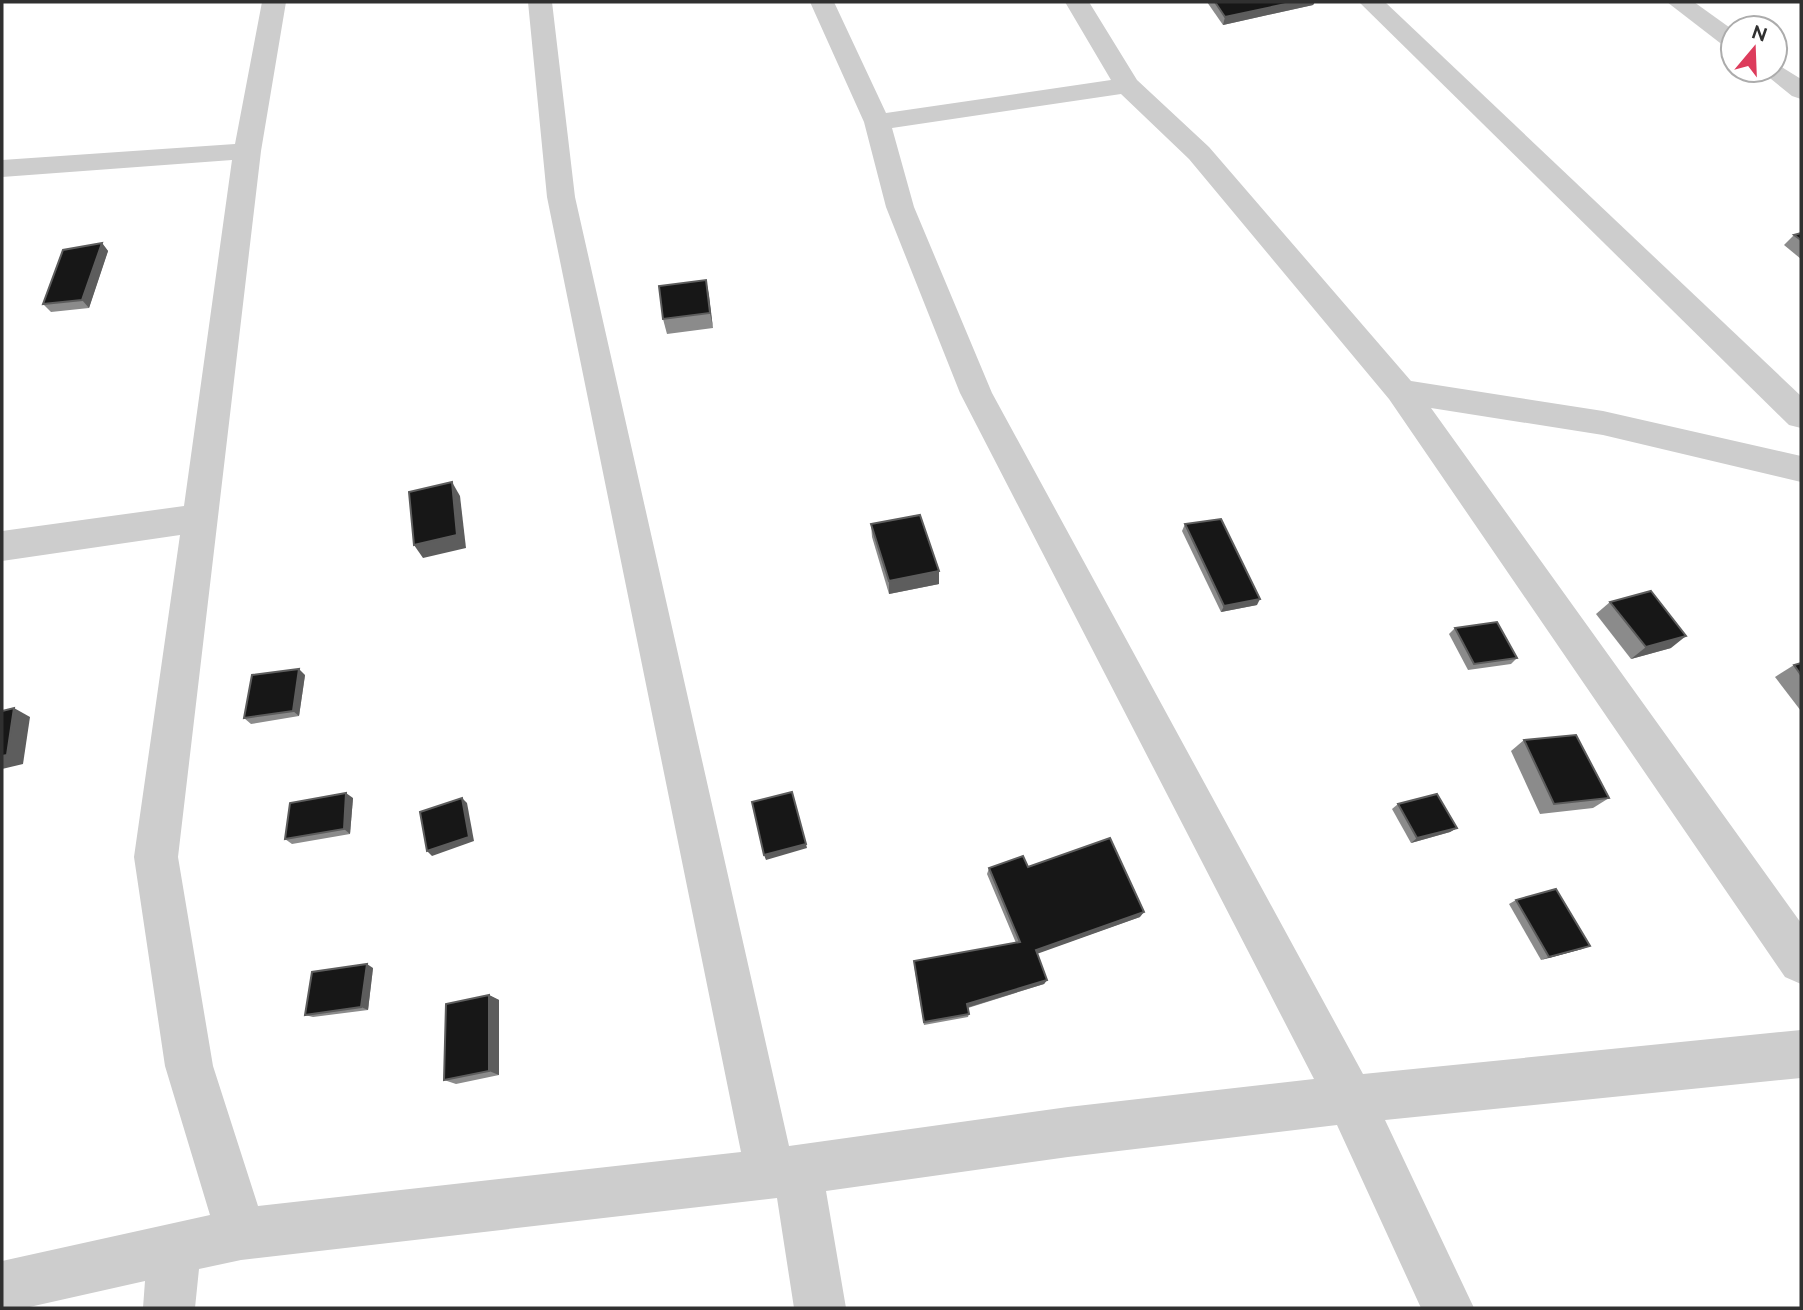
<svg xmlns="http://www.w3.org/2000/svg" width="1803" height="1310" font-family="Raleway,sans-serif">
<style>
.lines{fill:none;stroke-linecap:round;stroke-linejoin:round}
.minor{fill:#cdcdcd;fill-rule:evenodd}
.wall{fill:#8b8b8b}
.shaded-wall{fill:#5d5d5d}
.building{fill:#171717;stroke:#5d5d5d;stroke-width:2}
</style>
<rect width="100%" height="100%" fill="#fff"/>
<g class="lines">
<g class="minor">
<polygon points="262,2 286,2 261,151 178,857 213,1066 258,1206 741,1152 547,197 528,2 552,2 575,197 789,1146 1068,1107 1314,1079 960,393 886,207 864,122 810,2 834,2 886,113 1111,80 1065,2 1089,2 1137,80 1209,147 1411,381 1603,411 1801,456 1801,482 1603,435 1431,408 1801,923 1801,984 1785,977 1389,399 1189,159 1121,94 892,128 914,207 992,393 1363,1074 1801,1030 1801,1078 1385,1120 1474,1308 1421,1308 1337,1125 1068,1157 826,1191 846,1308 794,1308 777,1198 241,1260 199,1269 195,1308 143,1308 145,1281 25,1308 2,1308 2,1261 210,1215 165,1066 134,857 180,535 2,561 2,531 184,506 232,160 2,177 2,160 235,144"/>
<polygon points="1359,2 1385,2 1801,396 1801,428 1789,425"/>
<polygon points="1667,2 1694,2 1733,30 1733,48 1724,46"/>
<polygon points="1775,63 1801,79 1801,99 1792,96 1760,70 1775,70"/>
</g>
</g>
<g class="wall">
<polygon points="1207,2 1315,2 1313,5 1223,25"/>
<polygon points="1801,233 1801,259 1784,245 1794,235"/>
<polygon points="102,243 108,251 89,308 51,312 43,304"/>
<polygon points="706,280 713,328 667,334 663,319"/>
<polygon points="871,524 939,584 889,594 872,537"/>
<polygon points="1185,524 1257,605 1221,612 1182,531"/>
<polygon points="1610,602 1671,648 1631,659 1596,614"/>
<polygon points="1455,628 1517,658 1511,664 1468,670 1449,634"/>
<polygon points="1801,663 1801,711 1775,677 1794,665"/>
<polygon points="305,675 299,716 251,724 244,718"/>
<polygon points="1524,740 1609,798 1593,808 1540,814 1511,751"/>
<polygon points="353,798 350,834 292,844 285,839"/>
<polygon points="1398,804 1457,828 1450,832 1411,843 1392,809"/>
<polygon points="1028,867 1140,917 1037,953 1047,980 1044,984 968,1008 969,1014 968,1017 924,1025 914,965 914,961 1016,943 987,874 989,868"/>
<polygon points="1516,900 1582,949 1541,960 1509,904"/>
<polygon points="373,968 368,1010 313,1017 305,1015"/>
<polygon points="489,995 499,1000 499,1075 456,1084 444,1080"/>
</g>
<g class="shaded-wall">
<polygon points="1295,2 1315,2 1313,5 1223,25 1225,17"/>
<polygon points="102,243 108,251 89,308 82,300"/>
<polygon points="706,280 709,295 713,328 710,313"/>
<polygon points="452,482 460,496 466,548 423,558 414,545"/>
<polygon points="939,571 939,584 889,594 889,581"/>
<polygon points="1260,599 1257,605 1221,612 1224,606"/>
<polygon points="1686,636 1671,648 1631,659 1646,647"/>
<polygon points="299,669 305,675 299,716 293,711"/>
<polygon points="14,708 30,717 23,764 2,769 2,756"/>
<polygon points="346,793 353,798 350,834 344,829"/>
<polygon points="462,798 467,803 474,841 432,856 427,851"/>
<polygon points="1457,828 1450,832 1411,843 1417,838"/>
<polygon points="806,844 807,848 766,860 764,855"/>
<polygon points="1144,912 1140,917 1034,955 1036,950"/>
<polygon points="1590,946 1582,949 1541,960 1549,957"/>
<polygon points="367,964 373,968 368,1010 361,1007"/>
<polygon points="1047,980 1044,984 966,1008 967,1004"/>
<polygon points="489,995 499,1000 499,1075 489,1071"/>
</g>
<g class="building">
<polygon points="1215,2 1295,2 1225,17"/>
<polygon points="1801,233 1801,240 1794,235"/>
<polygon points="102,243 82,300 43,304 63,250"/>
<polygon points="706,280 710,313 663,319 659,286"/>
<polygon points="452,482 457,535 414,545 409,492"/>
<polygon points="920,515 939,571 889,581 871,524"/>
<polygon points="1221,519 1260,599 1224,606 1185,524"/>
<polygon points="1651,591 1686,636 1646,647 1610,602"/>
<polygon points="1497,622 1517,658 1474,664 1455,628"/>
<polygon points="1801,663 1801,675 1794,665"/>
<polygon points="299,669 293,711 244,718 252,675"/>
<polygon points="14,708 7,755 2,756 2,711"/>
<polygon points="1576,735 1609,798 1554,804 1524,740"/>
<polygon points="792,792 806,844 764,855 752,802"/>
<polygon points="346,793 344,829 285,839 290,803"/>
<polygon points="1437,794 1457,828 1417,838 1398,804"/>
<polygon points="462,798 469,837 427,851 420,812"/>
<polygon points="1110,838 1144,912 1036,950 1047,980 967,1004 969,1014 924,1022 914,961 1020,942 989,868 1023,856 1028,867"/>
<polygon points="1556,889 1590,946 1549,957 1516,900"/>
<polygon points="367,964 361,1007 305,1015 312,972"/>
<polygon points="489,995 489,1071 444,1080 446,1004"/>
</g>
<rect width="1803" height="1310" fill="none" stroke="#303030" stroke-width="7"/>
<g transform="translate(1754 49) rotate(19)"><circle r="33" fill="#ffffff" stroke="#acacac" stroke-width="2"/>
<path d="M0-5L12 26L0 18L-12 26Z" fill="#dd3c5c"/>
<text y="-10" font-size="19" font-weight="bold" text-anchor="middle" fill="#303030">N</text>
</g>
</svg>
